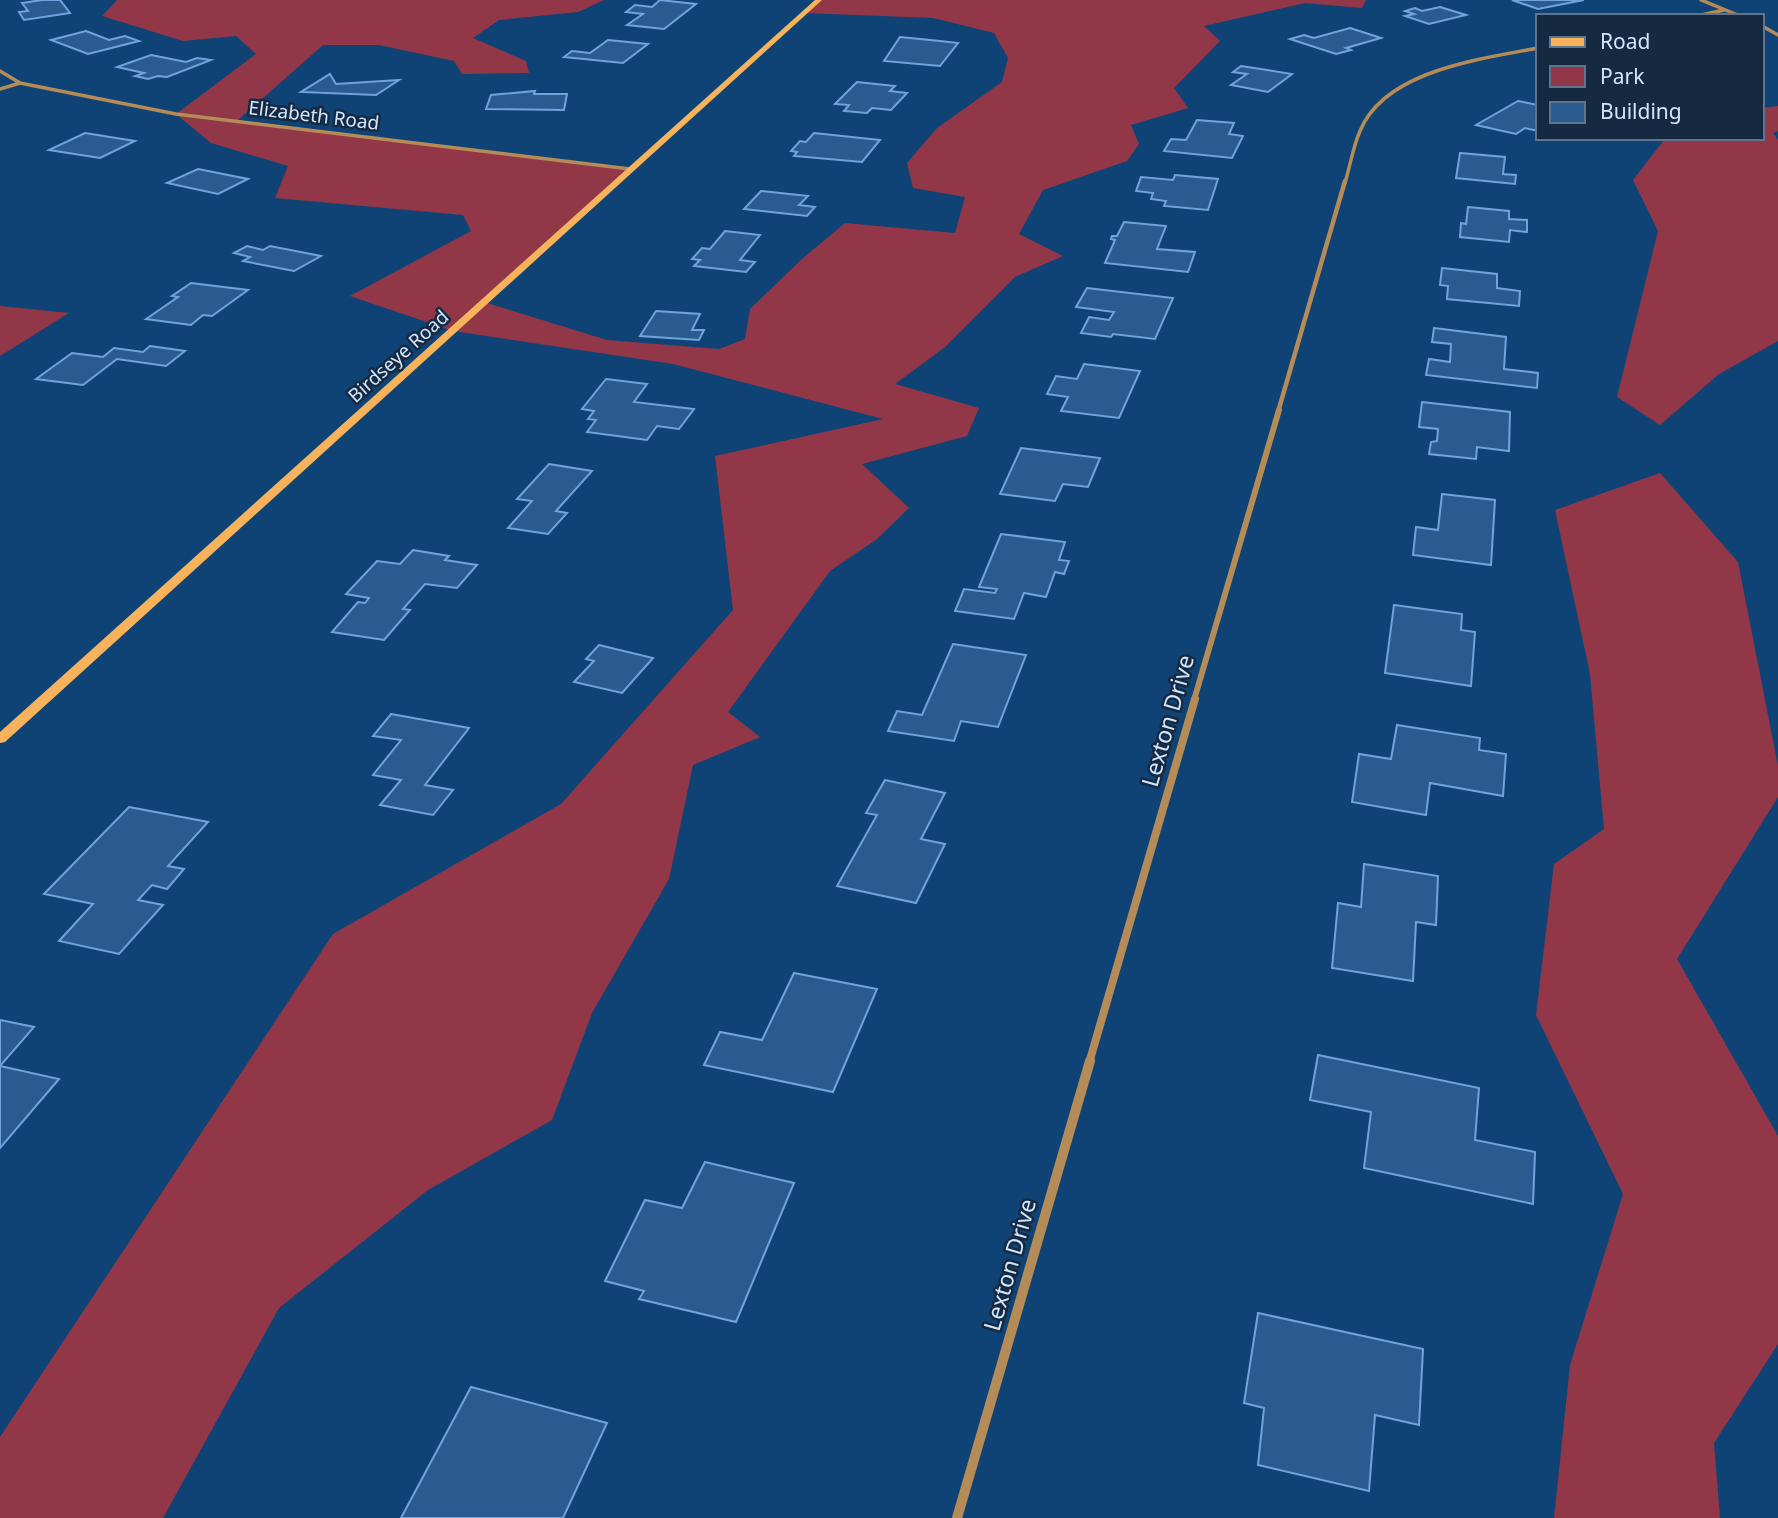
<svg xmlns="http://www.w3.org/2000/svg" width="1778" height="1518" font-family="'Noto Sans',sans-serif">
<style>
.green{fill:#913748}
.building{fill:#2a5b8f;stroke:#70a3dc;stroke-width:2}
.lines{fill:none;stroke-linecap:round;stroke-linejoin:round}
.street-far4{stroke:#b58c57;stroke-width:3.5}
.street-far3{stroke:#b58c57;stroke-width:4.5}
.street-far2{stroke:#b58c57;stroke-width:6}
.street-far1{stroke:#b58c57;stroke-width:8}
.street{stroke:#b58c57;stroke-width:10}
.secondary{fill:#f6b35b;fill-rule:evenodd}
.labels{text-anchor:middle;stroke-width:5;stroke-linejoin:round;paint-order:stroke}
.far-street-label{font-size:19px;fill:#d1e6fe;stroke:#152a41}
.street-label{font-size:23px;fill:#d1e6fe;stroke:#152a41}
</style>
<rect width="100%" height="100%" fill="#104375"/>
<g class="green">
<polygon points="117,0 604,0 578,12 499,20 473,38 526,61 529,73 462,74 454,61 379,45 323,45 238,120 630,169 484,302 607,340 719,349 745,339 750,309 802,259 845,223 955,233 965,197 913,188 907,163 937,128 1002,82 1008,58 994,33 933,18 804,13 819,0 1366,0 1362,8 1305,3 1204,26 1220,41 1174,88 1188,108 1131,125 1139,144 1127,161 1043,190 1019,234 1063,256 1015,277 945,347 895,384 979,408 967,436 862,464 909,508 877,539 830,571 728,712 760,737 693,765 669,879 592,1013 552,1120 428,1190 279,1308 163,1518 0,1518 0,1437 333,934 561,804 733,610 715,456 883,419 673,364 453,331 350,296 471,231 463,215 275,198 288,166 211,143 176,114 256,54 236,36 183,41 102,16"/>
<polygon points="1778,106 1778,131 1773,133 1778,140 1778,341 1719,374 1660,425 1617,397 1658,231 1633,180 1664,140 1762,138 1762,108"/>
<polygon points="0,306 69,313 0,356"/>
<polygon points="1660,473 1738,562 1778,766 1778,797 1677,959 1778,1136 1778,1344 1714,1443 1720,1518 1554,1518 1570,1365 1623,1194 1536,1015 1554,864 1604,829 1590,674 1555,510"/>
</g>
<g class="building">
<polygon points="42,0 60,0 70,13 24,20 19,12 28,11 22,3"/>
<polygon points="660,0 696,4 664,29 627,25 643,14 626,12 635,5 652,7"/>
<polygon points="1512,0 1584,0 1538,9"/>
<polygon points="1440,7 1466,15 1429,24 1405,16 1414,14 1405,11 1415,8 1422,11"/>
<polygon points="1350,28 1381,38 1346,48 1351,50 1336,54 1290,39 1304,35 1314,38"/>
<polygon points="86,31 109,40 125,36 139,41 88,54 51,40"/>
<polygon points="900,37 940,41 958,43 940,66 884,61"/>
<polygon points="608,40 648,44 623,63 564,57 572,51 590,53"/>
<polygon points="151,55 186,62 197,58 211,60 167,77 158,76 148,79 135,76 144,73 117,67"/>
<polygon points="1241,66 1292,74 1268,92 1231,85 1247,74 1233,72"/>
<polygon points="330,74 336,84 399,80 376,95 301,92"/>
<polygon points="857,82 895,86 890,91 907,93 891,110 872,108 867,113 844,111 849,105 835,104"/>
<polygon points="535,91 534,94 567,94 564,110 486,109 491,95"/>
<polygon points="1518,101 1538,105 1538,131 1525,128 1516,134 1476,125"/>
<polygon points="1197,120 1234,123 1229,134 1243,136 1232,158 1164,151 1171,139 1186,140"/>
<polygon points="85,133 135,141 100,158 49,150"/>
<polygon points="814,133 880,140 862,162 794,156 797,152 791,151 800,141 806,142"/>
<polygon points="1460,153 1505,157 1503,174 1516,175 1515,184 1456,178"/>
<polygon points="198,169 248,179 218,194 167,183"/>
<polygon points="1175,175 1218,179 1208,210 1164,206 1166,201 1151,199 1153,193 1136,191 1141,177 1173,180"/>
<polygon points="761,191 808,196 799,205 815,207 807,216 744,209"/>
<polygon points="1468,207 1509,211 1509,219 1527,220 1527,232 1510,230 1509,242 1460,237 1461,223 1466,224"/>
<polygon points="1124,222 1166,226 1157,249 1195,252 1188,272 1105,263 1115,240 1111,239 1112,236 1117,236"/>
<polygon points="725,231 760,235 740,260 755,262 746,272 694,266 700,260 692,259 702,248 710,249"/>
<polygon points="247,246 263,250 270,246 321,256 294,271 243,261 250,257 234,253"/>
<polygon points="1442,268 1497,274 1497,288 1520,291 1519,306 1447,299 1448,286 1440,285"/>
<polygon points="191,283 248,290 212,316 203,315 191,325 146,319 178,297 172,296"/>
<polygon points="1087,288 1173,298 1155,339 1113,334 1111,337 1081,333 1089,317 1109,320 1114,312 1076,307"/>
<polygon points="656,311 700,314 692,330 704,330 699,340 640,336"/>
<polygon points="1434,328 1506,337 1504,369 1538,373 1537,388 1426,375 1429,359 1450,362 1451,344 1432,342"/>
<polygon points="150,346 185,351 166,366 117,359 83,385 36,379 72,353 103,357 114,348 143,352"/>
<polygon points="1084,364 1140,371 1119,418 1061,411 1068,397 1047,394 1056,376 1077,379"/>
<polygon points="606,379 647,384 634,402 694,409 679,429 657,426 647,440 587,432 596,420 588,419 594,411 582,409"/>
<polygon points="1422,402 1510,412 1509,451 1477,447 1476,459 1429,454 1431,442 1437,441 1438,429 1419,427"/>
<polygon points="1021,448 1100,458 1088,487 1063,484 1055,501 1000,494"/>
<polygon points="549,464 592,471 556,511 567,513 548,534 508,528 532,501 517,499"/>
<polygon points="1442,494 1495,500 1491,565 1413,555 1416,527 1438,530"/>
<polygon points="1001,534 1065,542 1059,560 1069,561 1064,574 1055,572 1046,597 1024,593 1014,619 955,611 964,589 995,593 997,589 979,587"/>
<polygon points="413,550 449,556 445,560 477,565 457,588 425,584 403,609 410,610 384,640 332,632 358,602 365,603 369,598 346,594 377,561 400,564"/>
<polygon points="1394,605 1462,614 1461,630 1475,632 1471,686 1385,673"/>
<polygon points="953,644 1026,655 998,727 961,721 954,741 888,731 897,711 922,715"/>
<polygon points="599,645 653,658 622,693 574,682 594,661 586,659"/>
<polygon points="391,714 469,728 425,785 453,790 433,815 380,805 401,780 373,775 401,740 373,736"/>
<polygon points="1397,725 1480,738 1479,750 1506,754 1503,796 1430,783 1426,815 1352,802 1359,754 1391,759"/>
<polygon points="885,780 945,793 921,839 945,844 916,903 837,886 877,815 866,813"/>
<polygon points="129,807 208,822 168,866 184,869 167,889 152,885 138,900 163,905 119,954 59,941 93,904 44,894"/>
<polygon points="1364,864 1438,876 1436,925 1416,922 1413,981 1332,968 1338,903 1361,907"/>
<polygon points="794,973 877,989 833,1092 704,1065 720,1032 762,1040"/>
<polygon points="0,1020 34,1027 0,1066"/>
<polygon points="1318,1055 1479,1088 1475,1140 1535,1152 1533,1204 1364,1168 1371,1112 1310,1100"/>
<polygon points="0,1066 59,1079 0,1148"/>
<polygon points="705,1162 794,1183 736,1322 639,1299 644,1291 605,1281 645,1200 682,1208"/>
<polygon points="1258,1313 1423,1349 1419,1425 1375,1415 1369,1491 1258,1465 1264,1408 1244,1403"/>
<polygon points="471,1387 607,1423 563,1518 401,1518"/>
</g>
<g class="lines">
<g class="street-far4">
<polyline points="1701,0 1740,16"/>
<polyline points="1697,16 1724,10"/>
<polyline points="1762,26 1778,35"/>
<polyline points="0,71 20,83 176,114 630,169"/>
<polyline points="0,89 20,83"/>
<path d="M1345,183C1350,166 1353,147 1360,131C1385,70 1481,59 1538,48"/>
</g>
<polyline class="street-far3" points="1278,412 1345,181"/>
<polyline class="street-far2" points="1194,700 1279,410"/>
<polyline class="street-far1" points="1089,1063 1195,699"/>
<polyline class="street" points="957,1518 1090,1061"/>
<polygon class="secondary" points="815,0 822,0 5,742 0,743 0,732"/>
</g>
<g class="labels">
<g class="far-street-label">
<text transform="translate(314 115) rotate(7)" y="7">Elizabeth Road</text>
<text transform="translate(398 356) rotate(-42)" y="7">Birdseye Road</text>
</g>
<g class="street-label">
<text transform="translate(1168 721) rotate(-74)" y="8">Lexton Drive</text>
<text transform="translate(1010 1265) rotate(-74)" y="8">Lexton Drive</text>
</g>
</g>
<rect x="1536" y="14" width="228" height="126" fill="#152a41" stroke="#60758d" stroke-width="2"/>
<rect x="1550" y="37" width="35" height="10" fill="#f6b35b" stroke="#60758d" stroke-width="2"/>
<text x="1600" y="49" font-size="21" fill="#d1e6fe">Road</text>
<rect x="1550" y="66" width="35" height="21" fill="#913748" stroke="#60758d" stroke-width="2"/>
<text x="1600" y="84" font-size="21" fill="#d1e6fe">Park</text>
<rect x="1550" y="102" width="35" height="21" fill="#2a5b8f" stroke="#60758d" stroke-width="2"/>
<text x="1600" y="119" font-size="21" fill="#d1e6fe">Building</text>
</svg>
